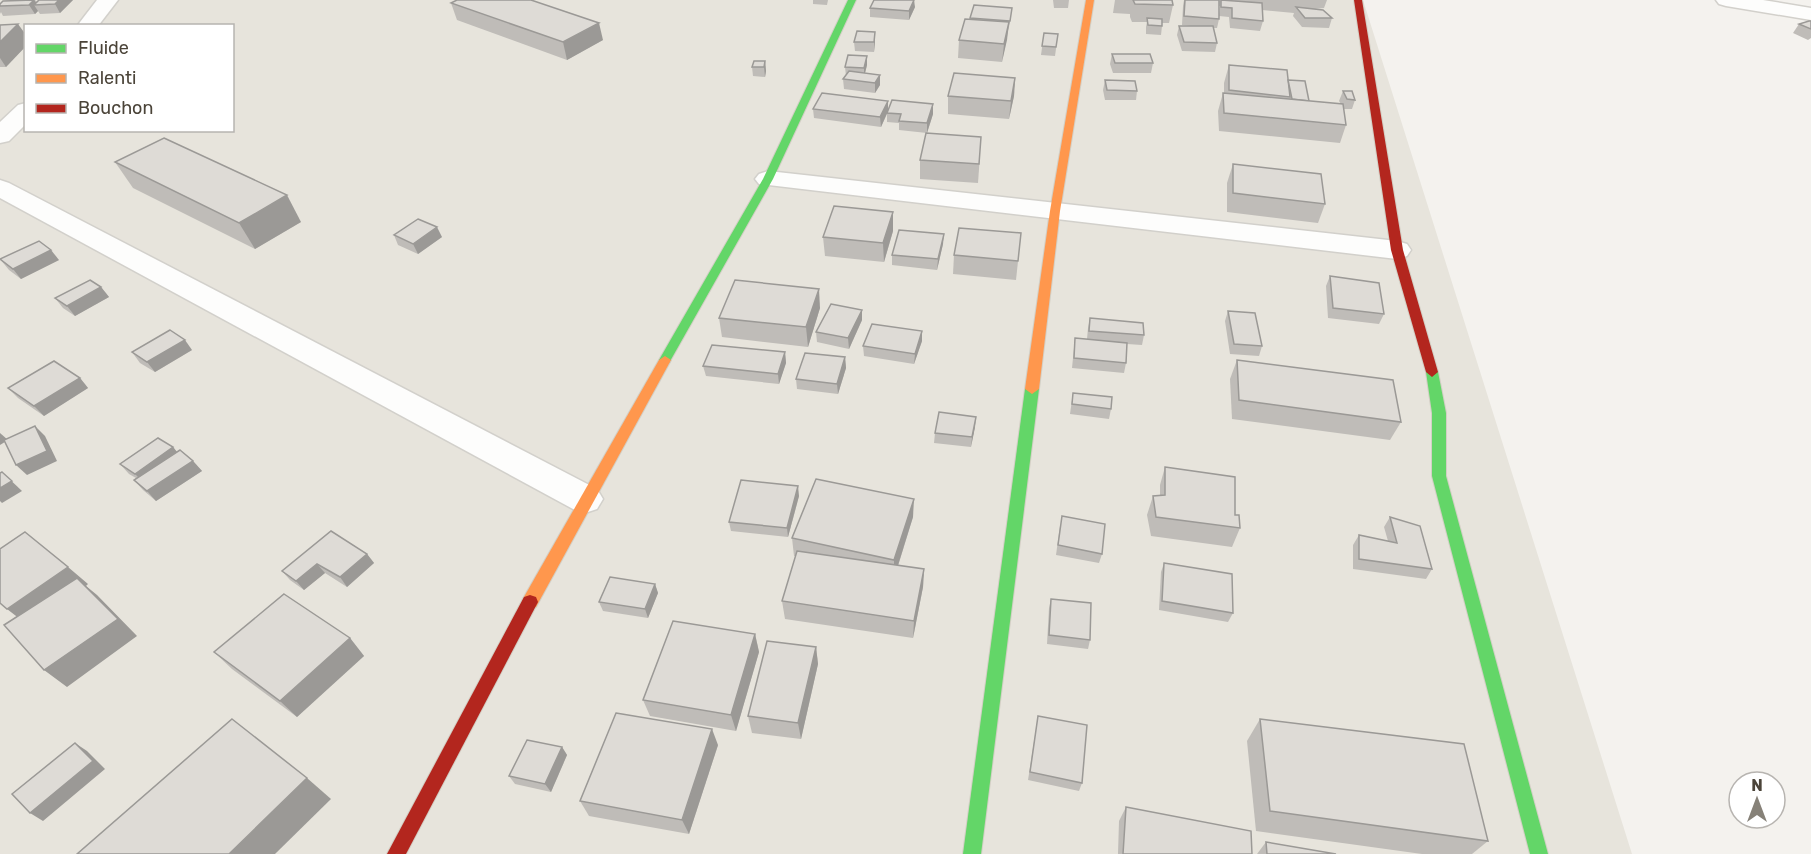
<svg xmlns="http://www.w3.org/2000/svg" width="1811" height="854" font-family="Rubik,sans-serif">
<style>
.residential{fill:#e7e4dc;fill-rule:evenodd}
.lines{fill:none;stroke-linecap:round;stroke-linejoin:round}
.street-casing{stroke:#d2d0cb;stroke-width:3}
.fast-casing{stroke:#d3cfc5;stroke-width:2}
.slow-casing{stroke:#d3cfc5;stroke-width:2}
.jam-casing{stroke:#d3cfc5;stroke-width:2}
.street{fill:#fdfdfc;fill-rule:evenodd}
.fast{fill:#63d668;fill-rule:evenodd}
.slow{fill:#ff974d;fill-rule:evenodd}
.jam{fill:#b3261e;fill-rule:evenodd}
.wall{fill:#bfbcb8}
.shaded-wall{fill:#9b9996}
.building{fill:#dedbd6;stroke:#9b9996;stroke-width:1.5}
</style>
<rect width="100%" height="100%" fill="#f4f2ee"/>
<path class="residential" d="M0,0H1363L1632,854H0ZM26,26H232V130H26Z"/>
<g class="lines">
<g class="street-casing">
<g id="street">
<polygon points="97,0 118,0 98,26 77,26"/>
<polygon points="1716,0 1763,0 1811,8 1811,20 1726,6 1719,4"/>
<polygon points="26,103 26,124 9,141 0,143 0,122 18,105"/>
<polygon points="768,171 1397,241 1407,244 1411,250 1407,256 1397,259 759,184 755,179 759,174"/>
<polygon points="0,180 9,183 597,489 603,499 597,509 585,513 573,509 0,198"/>
</g>
</g>
<g class="fast-casing">
<g id="fast">
<polygon points="848,0 856,0 773,179 669,363 661,363 659,360 763,179"/>
<polygon points="1432,367 1438,372 1446,413 1446,476 1548,854 1530,854 1432,476 1432,413 1426,372"/>
<polygon points="1032,384 1039,389 981,854 963,854 1025,389"/>
</g>
</g>
<g class="slow-casing">
<g id="slow">
<polygon points="1086,0 1094,0 1060,211 1039,389 1032,394 1025,389 1050,211"/>
<polygon points="665,356 671,360 536,607 530,609 524,607 522,602 524,597 659,360"/>
</g>
</g>
<g class="jam-casing">
<g id="jam">
<polygon points="1354,0 1362,0 1403,250 1438,372 1432,377 1426,372 1391,250"/>
<polygon points="530,595 536,597 538,602 406,854 387,854 524,597"/>
</g>
</g>
<use href="#street" class="street"/>
<use href="#fast" class="fast"/>
<use href="#slow" class="slow"/>
<use href="#jam" class="jam"/>
</g>
<g class="wall">
<polygon points="35,0 37,2 73,0 60,13 40,14 38,11 35,14 3,16 1,12 0,14 0,4"/>
<polygon points="813,0 828,0 827,5 813,4"/>
<polygon points="1053,0 1069,0 1068,8 1054,8"/>
<polygon points="1115,0 1172,0 1173,5 1169,23 1162,23 1162,26 1161,35 1146,34 1146,27 1147,22 1132,22 1130,17 1130,14 1113,13"/>
<polygon points="1184,0 1327,0 1324,8 1314,9 1332,18 1329,28 1302,27 1293,16 1294,13 1262,10 1263,21 1260,31 1230,28 1229,17 1219,16 1220,6 1219,6 1219,19 1217,28 1213,28 1217,43 1215,52 1182,51 1177,35 1179,26 1190,26 1182,25 1183,6"/>
<polygon points="451,3 603,40 567,60 457,20"/>
<polygon points="974,5 1011,17 1002,62 958,58 959,40 970,19"/>
<polygon points="915,7 909,20 870,17 870,8"/>
<polygon points="1811,21 1811,38 1808,40 1793,33 1799,24"/>
<polygon points="0,25 26,35 26,46 6,67 0,67"/>
<polygon points="1044,33 1058,34 1055,56 1041,55"/>
<polygon points="875,41 874,52 855,51 854,42"/>
<polygon points="1112,54 1153,63 1151,73 1113,73 1110,64"/>
<polygon points="765,61 766,71 765,77 753,76 752,67"/>
<polygon points="867,65 865,73 880,75 880,85 875,93 844,89 843,79 846,76 845,67"/>
<polygon points="1229,65 1288,80 1309,101 1341,104 1339,101 1343,91 1355,100 1352,109 1343,109 1346,125 1340,143 1219,131 1218,111 1223,93 1224,93 1224,83"/>
<polygon points="1015,78 1014,96 1009,119 948,114 948,96"/>
<polygon points="1105,80 1137,91 1136,100 1105,100 1103,90"/>
<polygon points="813,109 888,109 933,114 927,133 899,130 899,123 887,122 887,114 881,127 814,118"/>
<polygon points="980,155 978,183 920,179 920,160"/>
<polygon points="115,162 301,222 255,249 133,188"/>
<polygon points="1233,164 1325,204 1318,223 1227,212 1227,183"/>
<polygon points="893,231 884,262 825,256 823,237"/>
<polygon points="1021,233 1016,280 953,274 954,255"/>
<polygon points="394,235 442,237 418,254 398,245"/>
<polygon points="943,244 937,270 892,265 892,255"/>
<polygon points="0,259 59,260 21,279 9,270"/>
<polygon points="1330,276 1384,314 1379,324 1328,318 1326,286"/>
<polygon points="101,287 109,297 75,316 63,308 55,298"/>
<polygon points="820,308 808,347 722,337 719,318"/>
<polygon points="1228,311 1262,346 1259,356 1230,354 1225,321"/>
<polygon points="1090,318 1144,335 1142,345 1127,344 1126,363 1124,373 1072,368 1075,338 1087,339 1088,328"/>
<polygon points="862,320 849,349 817,342 816,332"/>
<polygon points="922,331 922,341 914,364 864,356 863,346"/>
<polygon points="192,350 155,372 140,363 132,352"/>
<polygon points="785,352 786,363 779,384 706,376 703,366"/>
<polygon points="845,357 846,368 838,394 797,389 796,379"/>
<polygon points="1237,360 1401,422 1390,440 1232,419 1230,379"/>
<polygon points="80,378 88,388 44,416 18,398 8,388"/>
<polygon points="1073,393 1111,409 1109,419 1070,414"/>
<polygon points="975,427 971,447 934,443 935,433"/>
<polygon points="173,447 177,452 193,461 202,471 156,501 143,490 134,480 136,478 129,474 120,464"/>
<polygon points="1165,467 1235,515 1240,528 1232,547 1151,536 1147,515 1153,496 1160,496 1160,485"/>
<polygon points="799,496 788,537 731,531 729,522"/>
<polygon points="913,517 898,566 924,569 923,587 913,638 785,619 782,601 796,556 794,556 792,538"/>
<polygon points="1390,517 1432,569 1426,579 1353,569 1353,545 1359,535 1388,541 1384,527"/>
<polygon points="1060,526 1102,554 1099,563 1056,555"/>
<polygon points="367,554 374,563 347,587 325,573 304,590 290,580 282,571"/>
<polygon points="1164,563 1233,613 1228,622 1159,610 1161,572"/>
<polygon points="655,584 658,593 648,618 603,611 599,602"/>
<polygon points="1051,599 1090,640 1088,649 1047,644 1049,608"/>
<polygon points="755,634 759,652 736,731 650,716 643,700"/>
<polygon points="350,638 364,656 297,717 232,669 214,652"/>
<polygon points="816,647 818,664 801,739 752,733 748,716"/>
<polygon points="1038,716 1082,783 1079,791 1028,780"/>
<polygon points="1260,719 1488,841 1472,854 1422,854 1256,831 1247,741"/>
<polygon points="718,745 689,834 589,816 580,801"/>
<polygon points="562,747 567,755 551,792 515,784 509,776"/>
<polygon points="1126,807 1252,854 1118,854 1119,821"/>
<polygon points="1266,842 1336,854 1257,854"/>
</g>
<g class="shaded-wall">
<polygon points="34,0 38,5 34,5 38,11 35,14 29,5"/>
<polygon points="59,0 73,0 60,13 55,4"/>
<polygon points="914,0 915,7 909,20 909,11"/>
<polygon points="1009,22 1007,40 1002,62 1004,44"/>
<polygon points="599,23 603,40 567,60 563,42"/>
<polygon points="18,24 26,35 26,46 6,67 0,58 0,42"/>
<polygon points="875,32 875,41 874,52 874,42"/>
<polygon points="867,56 867,65 864,77 864,68"/>
<polygon points="765,61 766,71 765,77 764,67"/>
<polygon points="880,75 880,85 875,93 875,83"/>
<polygon points="1015,78 1014,96 1009,119 1011,101"/>
<polygon points="888,101 888,111 881,127 880,117"/>
<polygon points="933,104 933,114 927,133 927,123"/>
<polygon points="287,195 301,222 255,249 239,223"/>
<polygon points="893,212 893,231 884,262 883,243"/>
<polygon points="437,227 442,237 418,254 413,244"/>
<polygon points="944,234 943,244 937,270 938,259"/>
<polygon points="51,250 59,260 21,279 13,269"/>
<polygon points="101,287 109,297 75,316 67,306"/>
<polygon points="819,289 820,308 808,347 806,327"/>
<polygon points="862,310 862,320 849,349 848,338"/>
<polygon points="922,331 922,341 914,364 915,354"/>
<polygon points="185,340 192,350 155,372 147,362"/>
<polygon points="785,352 786,363 779,384 778,374"/>
<polygon points="845,357 846,368 838,394 837,384"/>
<polygon points="80,378 88,388 44,416 34,406"/>
<polygon points="976,417 975,427 971,447 972,437"/>
<polygon points="35,426 45,436 57,461 27,475 16,465"/>
<polygon points="0,433 8,440 0,445"/>
<polygon points="173,447 181,457 144,483 135,474"/>
<polygon points="193,461 202,471 156,501 147,491"/>
<polygon points="2,472 22,491 2,503 0,501 0,488"/>
<polygon points="798,486 799,496 788,537 787,528"/>
<polygon points="914,499 913,517 894,578 894,560"/>
<polygon points="367,554 374,563 347,587 340,577"/>
<polygon points="317,564 325,573 304,590 296,581"/>
<polygon points="68,567 88,584 86,586 97,595 137,636 67,687 44,670 29,626 7,609"/>
<polygon points="924,569 923,587 913,638 914,621"/>
<polygon points="655,584 658,593 648,618 645,609"/>
<polygon points="755,634 759,652 736,731 731,715"/>
<polygon points="350,638 364,656 297,717 280,701"/>
<polygon points="816,647 818,664 801,739 798,723"/>
<polygon points="712,729 718,745 689,834 682,820"/>
<polygon points="75,743 87,751 105,769 43,821 30,813"/>
<polygon points="562,747 567,755 551,792 545,784"/>
<polygon points="307,778 331,799 275,854 229,854"/>
</g>
<g class="building">
<polygon points="34,0 29,5 0,6 0,4 3,1"/>
<polygon points="39,0 59,0 55,4 34,5"/>
<polygon points="457,0 531,0 599,23 563,42 451,3"/>
<polygon points="874,0 914,0 909,11 870,8"/>
<polygon points="1133,0 1172,0 1173,5 1135,4"/>
<polygon points="1185,0 1219,0 1219,19 1184,16"/>
<polygon points="1221,0 1262,3 1263,21 1232,18 1232,8 1221,7"/>
<polygon points="974,5 1012,8 1010,21 970,18"/>
<polygon points="1296,7 1323,10 1332,18 1305,18"/>
<polygon points="1147,18 1162,19 1162,26 1148,25"/>
<polygon points="965,19 1009,22 1004,44 959,40"/>
<polygon points="1809,21 1811,21 1811,29 1799,24"/>
<polygon points="18,24 0,42 0,25"/>
<polygon points="1179,26 1213,26 1217,43 1184,42"/>
<polygon points="857,31 875,32 874,42 854,42"/>
<polygon points="1044,33 1058,34 1056,47 1042,46"/>
<polygon points="1112,54 1150,54 1153,63 1115,63"/>
<polygon points="848,55 867,56 864,68 845,67"/>
<polygon points="754,61 765,61 764,67 752,67"/>
<polygon points="1229,65 1287,70 1290,97 1229,90"/>
<polygon points="849,71 880,75 875,83 843,79"/>
<polygon points="954,73 1015,78 1011,101 948,96"/>
<polygon points="1105,80 1135,81 1137,91 1107,90"/>
<polygon points="1288,80 1305,81 1309,101 1292,99"/>
<polygon points="1343,91 1352,91 1355,100 1347,99"/>
<polygon points="822,93 888,101 880,117 813,109"/>
<polygon points="1223,93 1343,104 1346,125 1224,113"/>
<polygon points="892,100 933,104 927,123 899,121 901,114 887,113"/>
<polygon points="926,133 981,137 979,164 920,160"/>
<polygon points="164,138 287,195 239,223 115,162"/>
<polygon points="1233,164 1321,174 1325,204 1233,193"/>
<polygon points="834,206 893,212 883,243 823,237"/>
<polygon points="418,219 437,227 413,244 394,235"/>
<polygon points="959,228 1021,233 1018,261 954,255"/>
<polygon points="899,230 944,234 938,259 892,255"/>
<polygon points="39,241 51,250 13,269 0,259"/>
<polygon points="1330,276 1379,283 1384,314 1333,308"/>
<polygon points="90,280 101,287 67,306 55,298"/>
<polygon points="735,280 819,289 806,327 719,318"/>
<polygon points="831,304 862,310 848,338 816,332"/>
<polygon points="1228,311 1255,313 1262,346 1234,344"/>
<polygon points="1090,318 1143,323 1144,335 1089,331"/>
<polygon points="872,324 922,331 915,354 863,346"/>
<polygon points="170,330 185,340 147,362 132,352"/>
<polygon points="1075,338 1127,343 1126,363 1074,358"/>
<polygon points="712,345 785,352 778,374 703,366"/>
<polygon points="805,353 845,357 837,384 796,379"/>
<polygon points="1237,360 1393,380 1401,422 1239,400"/>
<polygon points="54,361 80,378 34,406 8,388"/>
<polygon points="1073,393 1112,397 1111,409 1072,404"/>
<polygon points="939,412 976,417 972,437 935,433"/>
<polygon points="35,426 47,451 16,465 4,440"/>
<polygon points="158,438 173,447 135,474 120,464"/>
<polygon points="180,450 193,461 147,491 134,480"/>
<polygon points="1165,467 1235,477 1235,515 1239,515 1240,528 1156,517 1153,496 1165,495"/>
<polygon points="2,472 12,481 0,488 0,473"/>
<polygon points="816,479 914,499 894,560 792,538"/>
<polygon points="741,480 798,486 787,528 729,522"/>
<polygon points="1062,516 1105,524 1102,554 1058,545"/>
<polygon points="1390,517 1420,526 1432,569 1359,559 1359,535 1397,543"/>
<polygon points="331,531 367,554 340,577 317,564 296,581 282,571"/>
<polygon points="25,532 68,567 7,609 0,603 0,549"/>
<polygon points="797,551 924,569 914,621 782,601"/>
<polygon points="1164,563 1232,574 1233,613 1162,601"/>
<polygon points="610,577 655,584 645,609 599,602"/>
<polygon points="77,578 118,619 44,670 4,625"/>
<polygon points="284,594 350,638 280,701 214,652"/>
<polygon points="1051,599 1091,603 1090,640 1049,635"/>
<polygon points="673,621 755,634 731,715 643,700"/>
<polygon points="767,641 816,647 798,723 748,716"/>
<polygon points="616,713 712,729 682,820 580,801"/>
<polygon points="1038,716 1087,725 1082,783 1030,772"/>
<polygon points="232,719 307,778 229,854 77,854"/>
<polygon points="1260,719 1464,744 1488,841 1270,811"/>
<polygon points="527,740 562,747 545,784 509,776"/>
<polygon points="75,743 93,761 30,813 12,794"/>
<polygon points="1126,807 1251,831 1252,854 1123,854"/>
<polygon points="1266,842 1336,854 1267,854"/>
</g>
<rect x="24" y="24" width="210" height="108" fill="#ffffff" stroke="#b7b4b0" stroke-width="1.5"/>
<rect x="36" y="44" width="30" height="9" fill="#63d668" stroke="#b7b4b0" stroke-width="1.5"/>
<text x="78" y="54" font-size="18" fill="#4b4439">Fluide</text>
<rect x="36" y="74" width="30" height="9" fill="#ff974d" stroke="#b7b4b0" stroke-width="1.5"/>
<text x="78" y="84" font-size="18" fill="#4b4439">Ralenti</text>
<rect x="36" y="104" width="30" height="9" fill="#b3261e" stroke="#b7b4b0" stroke-width="1.5"/>
<text x="78" y="114" font-size="18" fill="#4b4439">Bouchon</text>
<g transform="translate(1757 800)"><circle r="28" fill="#ffffff" stroke="#b7b4b0" stroke-width="1.5"/>
<path d="M0-4.5L10 22L0 15L-10 22Z" fill="#868178"/>
<text y="-9" font-size="16" font-weight="bold" text-anchor="middle" fill="#4b4439">N</text>
</g>
</svg>
